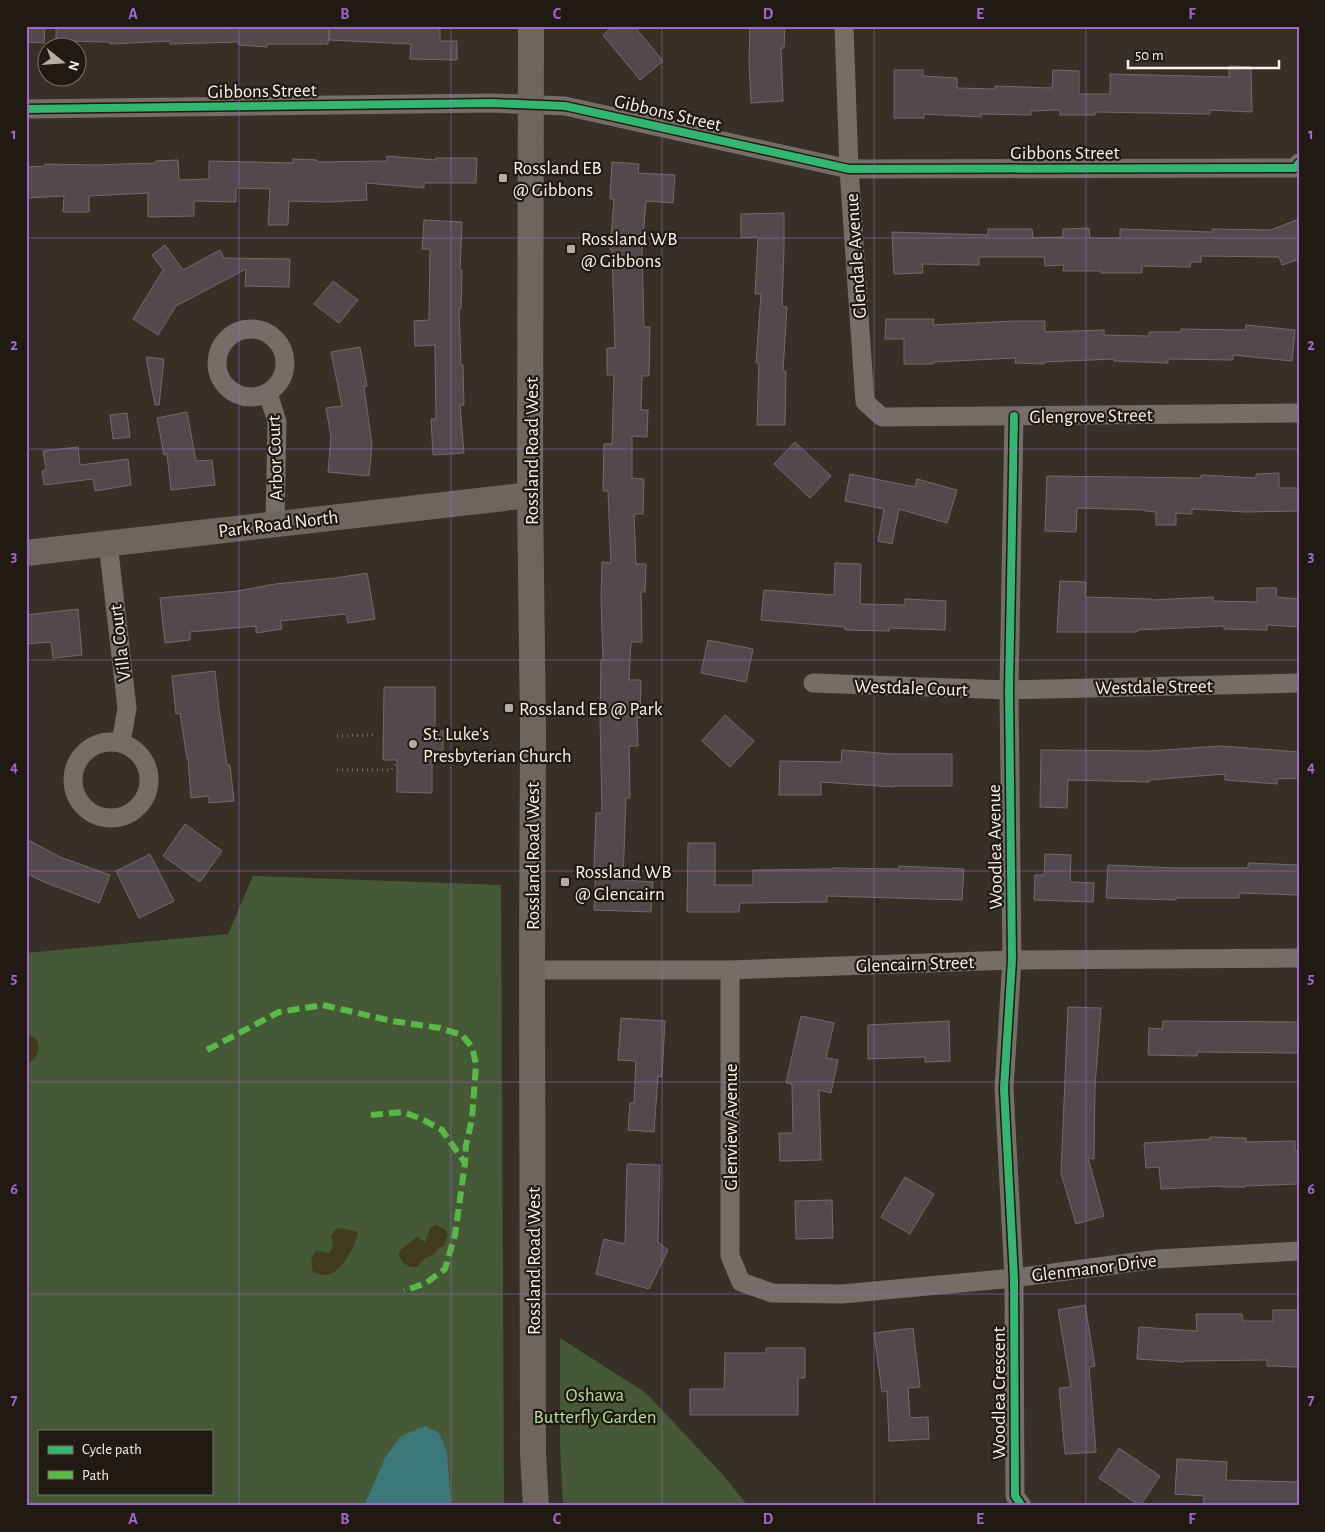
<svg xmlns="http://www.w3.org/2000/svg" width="1325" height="1532" font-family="'Alegreya Sans',sans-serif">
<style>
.green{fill:#465936;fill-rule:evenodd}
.sand{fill:#413a1d}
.water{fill:#3b787a}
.building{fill:#52494c;stroke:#716b6b}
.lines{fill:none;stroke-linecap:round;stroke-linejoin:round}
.path{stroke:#736d68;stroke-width:3;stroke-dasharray:1 4;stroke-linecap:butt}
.street{stroke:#746d68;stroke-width:19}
.secondary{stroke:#6e665e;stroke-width:26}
.quiet{stroke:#58b947;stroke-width:6;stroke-dasharray:12 6;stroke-linecap:butt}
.cycleway-casing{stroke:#201a12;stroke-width:11}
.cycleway{stroke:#33b770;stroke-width:8}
.grid{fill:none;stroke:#a167cb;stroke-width:1;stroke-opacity:0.55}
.poi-dot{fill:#b5ada3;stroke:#201a12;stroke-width:2}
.labels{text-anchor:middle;stroke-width:4.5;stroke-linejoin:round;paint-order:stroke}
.street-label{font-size:19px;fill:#f9f1e6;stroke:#201a12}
.poi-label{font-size:19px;fill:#f9f1e6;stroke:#201a12;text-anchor:start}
.park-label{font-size:19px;fill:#b5dd9b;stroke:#201a12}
.neatline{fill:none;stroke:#a167cb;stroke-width:2}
.grid-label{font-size:16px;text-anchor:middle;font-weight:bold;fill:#a167cb}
</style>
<rect width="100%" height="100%" fill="#373027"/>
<g class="green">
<path d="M253,876L501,885L504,1506H26V953L228,934ZM39,1431H211V1493H39Z"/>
<polygon points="560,1338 646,1393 723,1475 748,1506 563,1506 560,1445"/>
</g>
<g class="sand">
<path d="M26,1035C44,1035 42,1059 26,1064Z"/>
<polygon points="436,1225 446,1230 448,1235 444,1246 439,1248 433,1255 424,1259 417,1267 411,1267 403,1263 399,1256 400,1250 417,1237 425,1242 431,1227"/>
<path d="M338,1228L356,1231L358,1234C351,1253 337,1285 313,1272C311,1264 310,1258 316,1251L329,1253C334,1248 334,1243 331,1237L334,1231Z"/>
</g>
<polygon class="water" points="425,1426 439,1433 447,1452 451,1506 364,1506 385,1458 401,1436"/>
<g class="building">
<polygon points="26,26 45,26 44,43 26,42"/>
<polygon points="56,26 329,26 328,44 267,44 267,47 239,45 239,42 170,44 170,41 110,44 110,42 56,41"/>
<polygon points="329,26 440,26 440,41 457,41 457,60 410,59 411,44 329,40"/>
<polygon points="613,26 634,26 663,61 640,80 603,35"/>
<polygon points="750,26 785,26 784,48 781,48 783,101 751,103 749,61"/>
<polygon points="1229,66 1251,67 1252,112 1210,110 1210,114 1095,112 1095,115 1060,115 1060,110 1031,111 1031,115 981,114 981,117 924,114 924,118 894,118 894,70 923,70 923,76 957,78 957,88 995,89 995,86 1052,88 1053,70 1079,71 1079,94 1110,94 1110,74 1229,77"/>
<polygon points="387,156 436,160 436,158 477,158 476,183 424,183 424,188 366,183 367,200 328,202 289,201 288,225 268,225 270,189 236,188 236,202 194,201 194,216 148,217 148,193 89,196 89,212 63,212 64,196 26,198 26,167 45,166 45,164 94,165 156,163 156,161 178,160 179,180 209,179 209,161 293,163 293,159 317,160 317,162 387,161"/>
<polygon points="612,162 639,164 638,173 675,175 673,203 646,201 642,251 644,327 650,327 649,376 642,376 641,410 648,410 647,437 632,436 632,478 644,479 643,514 634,514 636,564 646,564 645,592 641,592 642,642 631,642 629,680 641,680 640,718 637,718 638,746 629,746 630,798 626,798 623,880 653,882 651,912 594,910 596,868 594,868 596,813 602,813 600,717 601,660 603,660 601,600 602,562 611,563 608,491 603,491 604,444 612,444 614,375 607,375 607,348 615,348 612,250 610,250 614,199 610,199"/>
<polygon points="784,213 784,249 782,306 787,307 783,371 786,371 785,425 757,425 759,363 756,363 761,294 755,294 758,237 741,238 741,214"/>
<polygon points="1299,219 1299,259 1282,265 1279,257 1201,256 1201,262 1191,262 1190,267 1142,266 1142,273 1101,273 1101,271 1063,271 1064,265 1045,266 1044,257 979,257 979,265 922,264 923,273 894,274 892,232 988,235 988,229 1032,229 1033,238 1063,237 1063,229 1089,228 1090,238 1120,238 1120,229 1212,232 1212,229 1271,230"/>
<polygon points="424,220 462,222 460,270 462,270 461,309 459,309 461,365 463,365 464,405 460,405 464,453 433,455 431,419 436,419 435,345 415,346 414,321 429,320 430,249 422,249"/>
<polygon points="165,245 183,270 220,250 224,258 290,259 289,287 245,286 246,269 176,306 158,335 133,319 163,270 152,255"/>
<polygon points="333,281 358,300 339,323 314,304"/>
<polygon points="886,319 934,319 933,325 1016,321 1045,321 1045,332 1104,330 1104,335 1149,336 1149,332 1181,332 1181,329 1245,330 1246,325 1295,330 1292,361 1233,355 1233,360 1168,359 1168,363 1114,361 1114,359 1044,362 1044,364 1015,363 1016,358 933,362 933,364 904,364 904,339 885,339"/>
<polygon points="360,347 367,386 364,387 372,445 369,476 328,472 331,437 326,408 342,406 331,352"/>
<polygon points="146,357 164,359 159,405 155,405"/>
<polygon points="187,412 196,461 212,460 215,485 171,490 167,454 164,455 157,418"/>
<polygon points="127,413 130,437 113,439 110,415"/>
<polygon points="795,442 831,476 810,498 774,464"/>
<polygon points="78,447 80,465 128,459 131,485 95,491 93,479 44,485 42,471 46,470 43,451"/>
<polygon points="1279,473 1279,488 1299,488 1299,511 1246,512 1192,509 1192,514 1176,513 1176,525 1156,525 1156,512 1145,511 1145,510 1077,508 1076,532 1045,531 1047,476 1201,478 1201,475 1256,478 1256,474"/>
<polygon points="850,474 915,487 917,479 957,490 947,523 899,509 892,544 878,541 884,509 845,501"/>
<polygon points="835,563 861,564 860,604 905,605 905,599 946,601 945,630 889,628 889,631 845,630 845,627 761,620 764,590 834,595"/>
<polygon points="367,573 375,619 348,623 346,614 280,621 282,629 256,633 256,626 190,632 190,640 165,643 160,598 238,591 275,584 336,578"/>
<polygon points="1060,581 1086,582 1085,597 1151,599 1151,600 1213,597 1213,601 1257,602 1257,588 1277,588 1276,597 1299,599 1299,627 1267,625 1267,630 1224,629 1224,626 1138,630 1137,632 1057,632"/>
<polygon points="78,609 82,655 53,658 51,642 26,644 26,615"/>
<polygon points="708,640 753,649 746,682 701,673"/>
<polygon points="215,671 219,709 227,765 230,765 234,801 209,803 209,796 191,798 188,759 187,759 180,713 176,714 172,676"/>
<polygon points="384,687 435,687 435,731 443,731 443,757 432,757 432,793 397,792 397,760 383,760"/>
<polygon points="725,715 754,741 730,767 702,741"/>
<polygon points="1221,746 1299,752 1299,778 1277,779 1277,784 1225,780 1225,774 1149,780 1149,782 1068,780 1067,808 1040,807 1041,750 1150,751"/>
<polygon points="842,750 892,754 952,754 952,786 894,786 894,787 821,782 821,795 779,795 780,761 841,762"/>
<polygon points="185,824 222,851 200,882 163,856"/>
<polygon points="26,839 60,857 110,875 99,903 44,882 26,873"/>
<polygon points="688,843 715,843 715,885 753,885 753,870 832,869 833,868 899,869 899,866 964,869 962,900 827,896 827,902 740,903 739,912 687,912"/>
<polygon points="150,854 174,901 139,918 116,871"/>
<polygon points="1045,854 1071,855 1070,882 1094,883 1093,902 1034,900 1035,875 1044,875"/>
<polygon points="1248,863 1299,865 1299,895 1239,893 1239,898 1176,898 1176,900 1106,898 1108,865 1175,868 1248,868"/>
<polygon points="1068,1007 1101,1008 1095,1086 1094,1159 1088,1158 1104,1216 1076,1224 1061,1173"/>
<polygon points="801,1016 834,1023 826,1058 838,1060 831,1093 819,1090 821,1160 780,1161 779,1133 793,1133 792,1084 786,1083"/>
<polygon points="621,1018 665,1021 662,1077 658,1076 654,1132 628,1130 630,1103 634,1103 636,1061 618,1060"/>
<polygon points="949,1021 950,1061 925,1062 925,1057 868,1059 868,1025"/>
<polygon points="1163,1021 1299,1022 1299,1053 1197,1052 1197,1056 1148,1055 1149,1028 1162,1029"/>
<polygon points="1210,1137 1246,1138 1246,1142 1295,1141 1295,1151 1299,1151 1299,1184 1245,1186 1245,1187 1221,1187 1221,1186 1161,1189 1159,1167 1146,1168 1144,1143 1210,1139"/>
<polygon points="627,1164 660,1165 658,1242 668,1250 649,1289 596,1274 604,1239 625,1244"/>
<polygon points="905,1177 934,1194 910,1234 881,1217"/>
<polygon points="832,1200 833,1238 796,1239 795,1201"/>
<polygon points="1085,1305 1095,1366 1089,1367 1096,1452 1065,1454 1059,1388 1071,1387 1058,1310"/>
<polygon points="1273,1310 1299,1310 1299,1367 1267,1366 1267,1360 1185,1361 1184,1362 1137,1359 1139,1327 1197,1331 1196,1314 1242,1314 1243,1321 1273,1321"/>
<polygon points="913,1328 920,1387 908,1388 910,1418 928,1417 929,1439 889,1441 887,1391 882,1392 874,1333"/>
<polygon points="766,1348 805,1348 805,1378 798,1378 798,1415 690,1415 690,1389 724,1389 725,1353 766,1353"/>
<polygon points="1119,1448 1160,1476 1140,1506 1099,1478"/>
<polygon points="1177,1459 1227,1462 1226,1480 1299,1482 1299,1506 1203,1506 1204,1496 1175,1494"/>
</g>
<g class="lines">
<g class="path">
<polyline points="337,736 375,735"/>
<polyline points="337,770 391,770 396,763"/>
</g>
<g class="street">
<polyline points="844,26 849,169 865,402 882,417 1299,413"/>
<polyline points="26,109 493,103 565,106 849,169 1295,168 1299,163"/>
<circle cx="251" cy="363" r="34"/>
<polyline points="268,393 277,422 275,524"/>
<polyline points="1014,416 1009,690 1012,960 1004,1088 1014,1278 1015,1496 1022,1506"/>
<polyline points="108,543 127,708 121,743"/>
<polyline points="813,683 1009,690 1299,683"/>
<circle cx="111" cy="780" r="38"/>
<polyline points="532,970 730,970 1012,960 1299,958"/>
<polyline points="730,970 730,1256 741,1282 772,1293 842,1294 1014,1278 1158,1259 1299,1251"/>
</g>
<g class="secondary">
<polyline points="531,26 530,495 533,729 532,970 533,1454 536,1506"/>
<polyline points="26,553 530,495"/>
</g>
<g class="quiet">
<polyline points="207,1050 279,1012 323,1005 392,1021 440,1028 462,1035 472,1047 476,1064 472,1119 466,1145 465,1163"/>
<polyline points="371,1115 403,1112 422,1119 442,1130 465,1163 455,1235 445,1269 426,1283 404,1291"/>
</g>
<g class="cycleway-casing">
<g id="cycleway">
<polyline points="26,109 493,103 565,106 849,169 1295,168 1299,163"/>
<polyline points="1014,416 1009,690 1012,960 1004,1088 1014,1278 1015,1496 1022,1506"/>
</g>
</g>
<use href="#cycleway" class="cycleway"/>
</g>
<path class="grid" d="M239,26V1506M451,26V1506M662,26V1506M874,26V1506M1086,26V1506M26,238H1299M26,449H1299M26,660H1299M26,871H1299M26,1082H1299M26,1294H1299"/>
<g class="poi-dot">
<rect x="498" y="173" width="10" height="10" rx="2.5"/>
<rect x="566" y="244" width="10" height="10" rx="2.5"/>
<rect x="504" y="703" width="10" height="10" rx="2.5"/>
<circle cx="413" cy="744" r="5"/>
<rect x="560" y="877" width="10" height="10" rx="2.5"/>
</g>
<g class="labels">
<g class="street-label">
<text transform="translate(262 90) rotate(-1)" y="7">Gibbons Street</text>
<text transform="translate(668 112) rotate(13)" y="7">Gibbons Street</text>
<text x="1065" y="159">Gibbons Street</text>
<text transform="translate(855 256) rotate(-94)" y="7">Glendale Avenue</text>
<text transform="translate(1091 415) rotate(-1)" y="7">Glengrove Street</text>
<text transform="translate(531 451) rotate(-90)" y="7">Rossland Road West</text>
<text transform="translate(274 458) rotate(-92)" y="7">Arbor Court</text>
<text transform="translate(278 523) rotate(-7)" y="7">Park Road North</text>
<text transform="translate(119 643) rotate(-97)" y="7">Villa Court</text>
<text transform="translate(1154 686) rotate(-1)" y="7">Westdale Street</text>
<text transform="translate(911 687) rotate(2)" y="7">Westdale Court</text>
<text transform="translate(994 847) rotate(-91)" y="7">Woodlea Avenue</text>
<text transform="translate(532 856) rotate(-90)" y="7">Rossland Road West</text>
<text transform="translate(915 963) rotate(-2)" y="7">Glencairn Street</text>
<text transform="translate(730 1127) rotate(-90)" y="7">Glenview Avenue</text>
<text transform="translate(533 1261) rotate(-90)" y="7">Rossland Road West</text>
<text transform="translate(1094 1267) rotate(-7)" y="7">Glenmanor Drive</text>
<text transform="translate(998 1393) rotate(-90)" y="7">Woodlea Crescent</text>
</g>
<g class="poi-label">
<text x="513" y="174">Rossland EB<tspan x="513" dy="22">@ Gibbons</tspan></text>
<text x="581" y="245">Rossland WB<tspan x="581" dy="22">@ Gibbons</tspan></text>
<text x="519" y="715">Rossland EB @ Park</text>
<text x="423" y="740">St. Luke's<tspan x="423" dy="22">Presbyterian Church</tspan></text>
<text x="575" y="878">Rossland WB<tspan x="575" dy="22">@ Glencairn</tspan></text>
</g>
<g class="park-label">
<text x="595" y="1401">Oshawa<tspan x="595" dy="22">Butterfly Garden</tspan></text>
</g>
</g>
<rect width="1325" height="1532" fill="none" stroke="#201a12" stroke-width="55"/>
<rect x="38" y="1430" width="175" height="65" fill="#201a12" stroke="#777067"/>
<rect x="48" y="1446" width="25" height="8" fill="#33b770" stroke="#777067"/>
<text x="82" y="1454" font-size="15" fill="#f9f1e6">Cycle path</text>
<rect x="48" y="1471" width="25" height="8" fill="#58b947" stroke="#777067"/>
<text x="82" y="1480" font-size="15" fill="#f9f1e6">Path</text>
<g transform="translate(62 62) rotate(107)"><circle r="24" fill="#201a12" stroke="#777067"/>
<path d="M0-4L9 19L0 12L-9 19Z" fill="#b5ada3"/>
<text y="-8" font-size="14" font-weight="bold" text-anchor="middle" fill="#f9f1e6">N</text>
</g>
<path d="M1128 60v8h151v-8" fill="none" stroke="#f9f1e6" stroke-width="2.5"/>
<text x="1135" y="60" font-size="15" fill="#f9f1e6" stroke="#201a12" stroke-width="4" paint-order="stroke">50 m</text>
<rect x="28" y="28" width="1270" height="1476" class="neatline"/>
<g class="grid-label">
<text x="133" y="19">A</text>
<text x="345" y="19">B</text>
<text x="557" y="19">C</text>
<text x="768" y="19">D</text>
<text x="980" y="19">E</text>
<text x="1192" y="19">F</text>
<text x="14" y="139">1</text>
<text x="1311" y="139">1</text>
<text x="14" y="350">2</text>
<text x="1311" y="350">2</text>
<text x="14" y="561">3</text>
<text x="1311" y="561">3</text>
<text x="14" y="772">4</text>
<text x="1311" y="772">4</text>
<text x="14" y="983">5</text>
<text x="1311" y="983">5</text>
<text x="14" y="1194">6</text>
<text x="1311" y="1194">6</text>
<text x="14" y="1405">7</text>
<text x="1311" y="1405">7</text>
<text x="133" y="1524">A</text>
<text x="345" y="1524">B</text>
<text x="557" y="1524">C</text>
<text x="768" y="1524">D</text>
<text x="980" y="1524">E</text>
<text x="1192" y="1524">F</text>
</g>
</svg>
